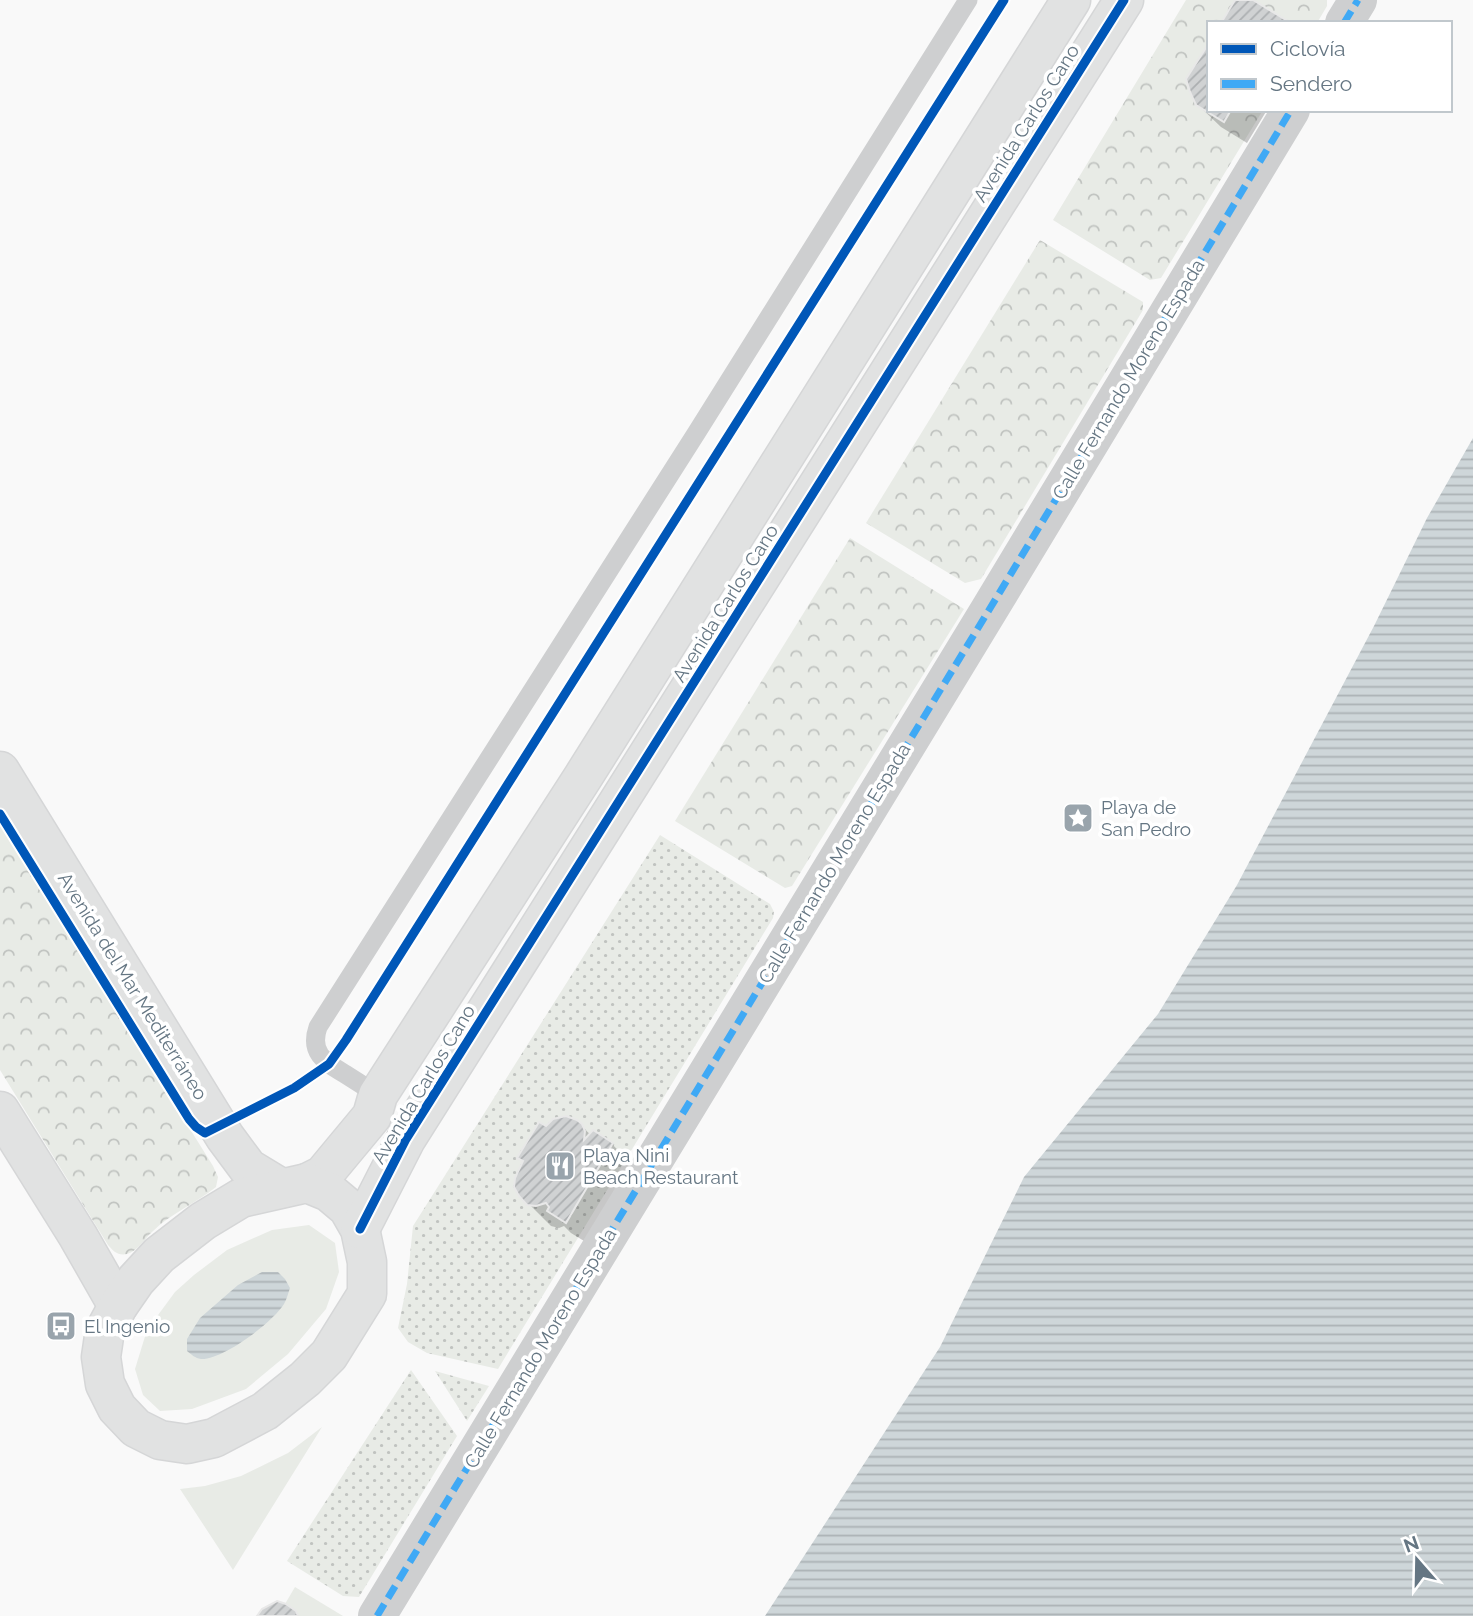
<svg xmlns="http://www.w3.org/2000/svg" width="1473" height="1616" font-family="Raleway,sans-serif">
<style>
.grass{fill:#e8ebe6}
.park{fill:url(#park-crowns)}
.garden{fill:url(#garden-dots)}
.water{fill:url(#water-rules)}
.shadow{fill:#0003}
.building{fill:url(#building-hatch);stroke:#e8e8e8;stroke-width:2}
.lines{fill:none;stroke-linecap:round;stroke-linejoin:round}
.secondary-casing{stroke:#d5d6d7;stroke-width:41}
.lane{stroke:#cecfd0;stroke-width:19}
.street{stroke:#cecfd0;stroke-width:38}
.secondary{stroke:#e1e2e2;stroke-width:38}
.quiet{stroke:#3fa9f5;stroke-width:7;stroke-dasharray:14 7;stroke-linecap:butt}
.cycleway-casing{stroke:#fff;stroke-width:13}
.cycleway{stroke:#0057b8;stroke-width:9}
.labels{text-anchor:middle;stroke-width:7;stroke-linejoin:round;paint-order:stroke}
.street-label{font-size:19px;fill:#657683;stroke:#fff}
.poi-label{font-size:19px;fill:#657683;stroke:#fff;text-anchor:start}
</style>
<defs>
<pattern id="park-crowns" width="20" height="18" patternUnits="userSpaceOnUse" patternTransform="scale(1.75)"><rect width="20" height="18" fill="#e8ebe6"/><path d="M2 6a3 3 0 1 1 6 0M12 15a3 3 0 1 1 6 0" fill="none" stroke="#c0c3c0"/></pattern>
<pattern id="garden-dots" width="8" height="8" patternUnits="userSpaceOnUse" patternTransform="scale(1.75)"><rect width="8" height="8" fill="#e8ebe6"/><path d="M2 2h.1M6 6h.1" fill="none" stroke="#c0c3c0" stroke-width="1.8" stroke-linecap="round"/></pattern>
<pattern id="water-rules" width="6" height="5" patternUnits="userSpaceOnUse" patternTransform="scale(1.75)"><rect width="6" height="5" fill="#ced6d9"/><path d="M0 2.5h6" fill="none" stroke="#abb2b5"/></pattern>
<pattern id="building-hatch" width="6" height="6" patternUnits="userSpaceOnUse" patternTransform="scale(1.75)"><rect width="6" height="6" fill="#d0d2d3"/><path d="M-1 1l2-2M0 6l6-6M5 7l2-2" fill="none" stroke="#acafb1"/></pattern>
</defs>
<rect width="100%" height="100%" fill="#f9f9f9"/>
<g class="grass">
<polygon points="309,1225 335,1243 339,1272 326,1309 288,1354 246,1389 192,1409 160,1411 143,1395 135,1369 147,1330 175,1292 194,1275 227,1250 272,1230"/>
<polygon points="322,1427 233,1570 180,1489 205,1486 241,1476 288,1453"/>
<polygon points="295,1587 343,1616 278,1616"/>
</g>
<g class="park">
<polygon points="1186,0 1327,0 1327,6 1317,23 1209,23 1209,110 1263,110 1161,278 1150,280 1053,220"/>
<polygon points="1040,240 1143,302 1143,310 981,579 965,583 866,523"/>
<polygon points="850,538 964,609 792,886 785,888 675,821"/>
<path d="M0,824L213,1166L218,1177L216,1187C195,1204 171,1213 152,1232C144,1239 138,1251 127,1254C118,1256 113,1251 108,1245L0,1070Z"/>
</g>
<g class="garden">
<polygon points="660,835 770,904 774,912 773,918 498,1369 427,1353 408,1342 398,1328 407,1284 413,1226"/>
<polygon points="411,1370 457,1436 359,1597 343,1596 287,1561"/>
<polygon points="435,1371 489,1386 467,1421"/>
</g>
<g class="water">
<polygon points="1473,438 1473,1616 765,1616 940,1347 1024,1177 1158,1014 1237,885 1374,626 1427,518"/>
<path d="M262,1272H278L285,1279L290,1288C288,1293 287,1299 284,1304C273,1322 223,1360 201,1359C195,1358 192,1355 187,1351V1339L200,1318L238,1285Z"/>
</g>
<g class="shadow">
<polygon points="1197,104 1209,110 1267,110 1247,143 1221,127"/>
<polygon points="581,1126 591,1135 612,1144 634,1167 589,1244 571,1233 564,1226 559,1228 551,1226 520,1195 525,1163 519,1158 546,1128"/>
</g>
<g class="building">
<polygon points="1235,0 1253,0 1286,20 1284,23 1221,23"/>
<polygon points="1209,43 1209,110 1231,110 1224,122 1196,105 1190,92 1186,79"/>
<polygon points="566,1116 577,1120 582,1124 585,1131 584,1140 593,1130 613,1143 566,1223 547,1211 549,1207 546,1203 536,1206 527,1205 519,1196 514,1187 515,1178 523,1161 517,1158 539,1122 546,1126 553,1119"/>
<polygon points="277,1601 286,1604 296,1611 298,1616 257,1616 262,1609"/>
</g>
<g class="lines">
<g class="secondary-casing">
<g id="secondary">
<polyline points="0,771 225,1137 248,1168 281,1188"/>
<polyline points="0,1111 78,1236 118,1306"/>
<polyline points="307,1183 323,1175 372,1116 378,1095 583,777 1071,0"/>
<polygon points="307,1183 329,1192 348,1208 360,1229 367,1262 367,1294 329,1355 305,1379 265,1411 214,1438 187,1444 160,1440 136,1428 117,1408 105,1384 101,1357 105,1330 118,1306 136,1280 159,1255 203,1221 241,1198"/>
<polyline points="360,1229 406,1139 1124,0"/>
</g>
</g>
<path class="lane" d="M378,1095C367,1088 356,1081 345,1074C325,1062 309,1053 318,1027L697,432L968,0"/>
<g class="street">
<polyline points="1344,23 1358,0"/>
<polyline points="377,1616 989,610 1291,110"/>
</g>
<use href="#secondary" class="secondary"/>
<g class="quiet">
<polyline points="1344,23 1358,0"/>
<polyline points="377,1616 989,610 1291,110"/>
</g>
<g class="cycleway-casing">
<g id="cycleway">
<polyline points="0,814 189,1119 196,1127 205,1133 294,1088 329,1064 346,1040 1004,0"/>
<polyline points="360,1229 406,1139 1124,0"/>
</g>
</g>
<use href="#cycleway" class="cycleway"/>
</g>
<defs>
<g id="sight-square" transform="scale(1.575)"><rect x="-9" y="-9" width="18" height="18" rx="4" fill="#99a4ac" stroke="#fff"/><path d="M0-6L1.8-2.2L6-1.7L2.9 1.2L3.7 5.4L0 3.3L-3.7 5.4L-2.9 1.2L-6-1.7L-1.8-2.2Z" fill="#fff"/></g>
<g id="restaurant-square" transform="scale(1.575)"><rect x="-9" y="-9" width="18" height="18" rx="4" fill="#99a4ac" stroke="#fff"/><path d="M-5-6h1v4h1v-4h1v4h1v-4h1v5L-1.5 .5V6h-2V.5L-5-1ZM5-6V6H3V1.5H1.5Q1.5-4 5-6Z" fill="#fff"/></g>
<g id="bus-square" transform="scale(1.575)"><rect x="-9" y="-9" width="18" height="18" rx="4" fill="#99a4ac" stroke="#fff"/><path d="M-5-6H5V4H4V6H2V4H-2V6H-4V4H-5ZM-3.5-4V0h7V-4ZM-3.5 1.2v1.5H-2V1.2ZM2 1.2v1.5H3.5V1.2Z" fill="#fff"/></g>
</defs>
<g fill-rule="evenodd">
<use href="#sight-square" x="1078" y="818"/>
<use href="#restaurant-square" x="560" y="1166"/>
<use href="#bus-square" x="61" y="1326"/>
</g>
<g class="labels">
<g class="street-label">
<text transform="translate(1026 123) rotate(-58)" y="7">Avenida Carlos Cano</text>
<text transform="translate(1128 379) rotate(-59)" y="7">Calle Fernando Moreno Espada</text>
<text transform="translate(725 603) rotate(-58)" y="7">Avenida Carlos Cano</text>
<text transform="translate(834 863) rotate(-59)" y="7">Calle Fernando Moreno Espada</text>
<text transform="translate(133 986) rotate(58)" y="7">Avenida del Mar Mediterráneo</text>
<text transform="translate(423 1084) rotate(-59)" y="7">Avenida Carlos Cano</text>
<text transform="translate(540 1348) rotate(-59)" y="7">Calle Fernando Moreno Espada</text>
</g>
<g class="poi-label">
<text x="1101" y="814">Playa de<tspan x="1101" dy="22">San Pedro</tspan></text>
<text x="583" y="1162">Playa Nini<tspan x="583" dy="22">Beach Restaurant</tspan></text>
<text x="84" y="1333">El Ingenio</text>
</g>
</g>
<rect x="1207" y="21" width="245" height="91" fill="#ffffff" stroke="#c1c8cd" stroke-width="2"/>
<rect x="1221" y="44" width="35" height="10" fill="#0057b8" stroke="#c1c8cd" stroke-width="2"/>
<text x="1270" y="56" font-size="21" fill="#657683">Ciclovía</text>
<rect x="1221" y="79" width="35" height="10" fill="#3fa9f5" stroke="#c1c8cd" stroke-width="2"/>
<text x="1270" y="91" font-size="21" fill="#657683">Sendero</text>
<g transform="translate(1417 1560) rotate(340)" stroke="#ffffff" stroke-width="5" paint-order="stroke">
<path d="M0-5L12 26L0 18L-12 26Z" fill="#657683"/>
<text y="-10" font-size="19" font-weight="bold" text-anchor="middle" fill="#657683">N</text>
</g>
</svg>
